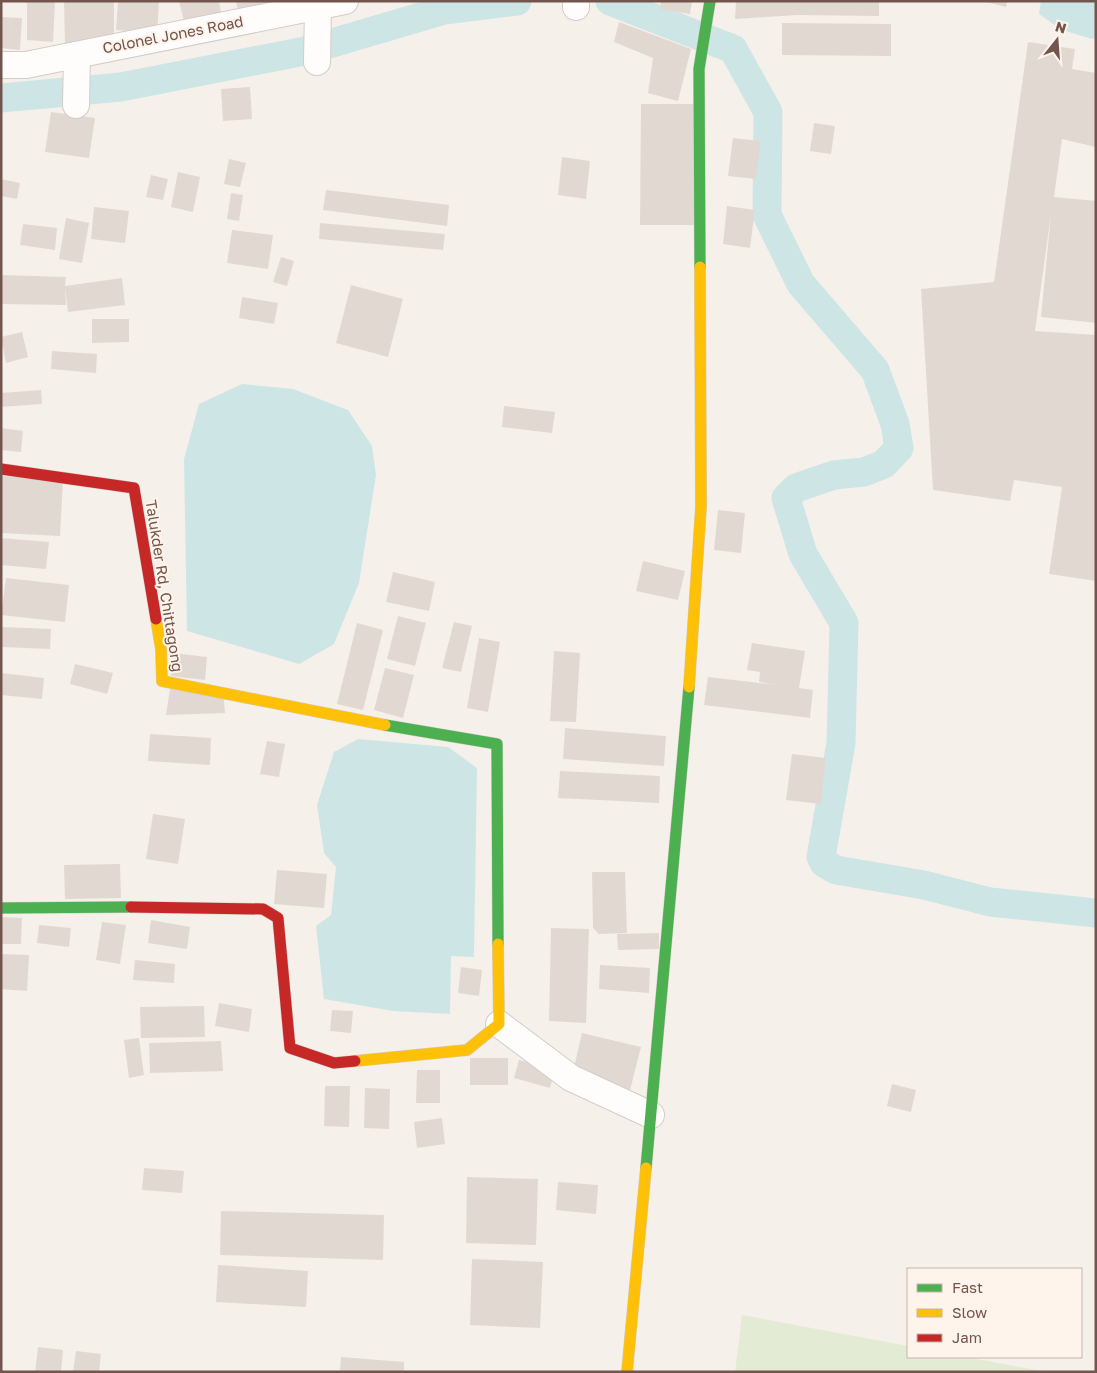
<svg xmlns="http://www.w3.org/2000/svg" width="1097" height="1373" font-family="'Golos Text',sans-serif">
<style>
.green{fill:#e4ebd5}
.water{fill:#cde6e5}
.lines{fill:none;stroke-linecap:round;stroke-linejoin:round}
.canal{stroke:#cde6e5;stroke-width:29}
.building{fill:#e2d8d2}
.street-casing{stroke:#d4ccc7;stroke-width:28}
.fast-casing{stroke:#d4cbc6;stroke-width:12}
.slow-casing{stroke:#d4cbc6;stroke-width:12}
.jam-casing{stroke:#d4cbc6;stroke-width:12}
.street{stroke:#fefdfc;stroke-width:26}
.fast{stroke:#4caf50;stroke-width:11}
.slow{stroke:#ffc107;stroke-width:11}
.jam{stroke:#c62828;stroke-width:11}
.labels{text-anchor:middle;stroke-width:4;stroke-linejoin:round;paint-order:stroke}
.street-label{font-size:15px;fill:#72554c;stroke:#fef4eb}
</style>
<rect width="100%" height="100%" fill="#f6f0ea"/>
<polygon class="green" points="742,1315 908,1346 908,1357 966,1357 1047,1372 735,1372"/>
<g class="water">
<polygon points="1041,1 1096,1 1096,38 1092,39 1062,30 1039,14"/>
<polygon points="242,384 293,389 348,410 372,446 376,475 359,583 334,644 299,664 187,631 184,459 199,404"/>
<polygon points="358,739 448,747 477,768 474,957 451,956 450,1014 393,1011 324,999 316,926 331,915 336,867 324,853 317,805 334,752"/>
</g>
<g class="lines">
<g class="canal">
<polyline points="610,1 733,49 768,112 767,215 801,284 875,370 895,424 899,448 884,464 864,472 834,475 796,488 786,498 803,554 844,623 841,743 821,857 824,863 836,870 924,885 990,902 1096,913"/>
<polyline points="1,98 121,87 305,51 444,10 517,1"/>
</g>
</g>
<g class="building">
<polygon points="22,1 55,1 53,42 27,40 27,3"/>
<polygon points="64,1 114,1 114,43 65,44"/>
<polygon points="118,1 159,1 157,33 116,30"/>
<polygon points="179,1 219,1 222,18 185,25"/>
<polygon points="236,1 276,1 277,7 239,15"/>
<polygon points="661,1 692,1 690,14 660,9"/>
<polygon points="736,1 879,1 879,16 797,15 735,19"/>
<polygon points="983,1 1007,1 1006,7"/>
<polygon points="1,17 22,18 20,50 1,48"/>
<polygon points="619,22 691,49 678,101 648,93 653,58 614,42"/>
<polygon points="782,23 891,24 891,56 782,55"/>
<polygon points="1028,42 1075,49 1072,69 1096,73 1096,147 1062,139 1054,197 1096,201 1096,323 1041,317 1051,214 1035,331 1096,335 1096,581 1049,574 1062,487 1014,480 1010,501 933,490 921,289 994,282"/>
<polygon points="250,87 252,119 223,121 221,89"/>
<polygon points="641,104 696,104 695,225 640,225"/>
<polygon points="51,112 95,118 89,158 45,152"/>
<polygon points="814,123 835,126 831,154 810,151"/>
<polygon points="733,138 761,141 756,179 728,176"/>
<polygon points="562,157 590,161 586,199 558,195"/>
<polygon points="229,159 246,163 240,187 224,184"/>
<polygon points="178,172 200,177 193,212 171,207"/>
<polygon points="151,175 168,179 163,200 146,197"/>
<polygon points="1,179 20,183 17,199 1,196"/>
<polygon points="326,190 449,205 447,226 323,210"/>
<polygon points="231,193 243,195 239,221 227,219"/>
<polygon points="727,206 755,210 750,248 723,244"/>
<polygon points="94,207 129,211 125,243 91,239"/>
<polygon points="66,218 89,223 82,263 59,259"/>
<polygon points="320,223 445,234 443,250 319,239"/>
<polygon points="23,224 57,228 55,250 20,245"/>
<polygon points="232,230 273,235 268,269 227,263"/>
<polygon points="281,257 294,261 287,286 273,282"/>
<polygon points="1,275 66,277 65,286 122,278 125,305 68,312 65,288 66,305 1,304"/>
<polygon points="351,285 403,299 388,357 336,343"/>
<polygon points="242,297 278,303 274,324 239,318"/>
<polygon points="92,319 129,319 129,342 92,343"/>
<polygon points="22,332 28,357 6,363 1,337"/>
<polygon points="52,351 97,354 96,373 51,369"/>
<polygon points="41,390 42,404 1,407 1,393"/>
<polygon points="504,406 555,412 552,433 502,427"/>
<polygon points="1,428 23,431 21,452 1,450"/>
<polygon points="1,476 63,479 60,536 1,533"/>
<polygon points="718,510 745,513 741,553 714,550"/>
<polygon points="1,538 49,542 46,569 1,565"/>
<polygon points="643,561 685,571 678,600 636,591"/>
<polygon points="393,572 435,582 429,611 386,602"/>
<polygon points="6,578 69,585 65,622 1,615"/>
<polygon points="398,616 426,623 415,666 387,659"/>
<polygon points="454,622 472,626 461,672 442,668"/>
<polygon points="357,623 383,630 363,710 337,704"/>
<polygon points="1,627 51,629 50,649 1,647"/>
<polygon points="479,638 500,642 488,712 467,708"/>
<polygon points="752,643 805,651 799,688 813,690 810,718 704,705 708,677 778,685 759,682 760,672 747,670"/>
<polygon points="554,651 580,653 576,722 550,721"/>
<polygon points="173,653 207,657 205,680 171,676"/>
<polygon points="75,664 113,673 107,694 70,684"/>
<polygon points="385,668 414,675 403,718 374,710"/>
<polygon points="1,673 44,678 42,699 1,695"/>
<polygon points="170,689 223,690 225,713 166,715"/>
<polygon points="565,728 666,736 664,766 563,759"/>
<polygon points="150,734 211,738 210,765 148,761"/>
<polygon points="267,741 285,744 279,777 260,774"/>
<polygon points="792,754 826,758 821,804 786,800"/>
<polygon points="560,771 660,776 659,803 558,798"/>
<polygon points="153,814 185,819 178,864 146,859"/>
<polygon points="120,864 121,898 65,899 64,865"/>
<polygon points="277,870 327,874 324,908 274,904"/>
<polygon points="592,872 625,872 627,933 599,934 593,928"/>
<polygon points="1,917 22,918 21,944 1,944"/>
<polygon points="151,920 190,927 187,949 148,943"/>
<polygon points="102,922 126,925 120,964 96,960"/>
<polygon points="39,925 71,928 69,947 37,943"/>
<polygon points="551,928 589,929 586,1023 549,1021"/>
<polygon points="659,933 659,949 618,950 617,934"/>
<polygon points="1,954 29,955 27,991 1,989"/>
<polygon points="135,960 175,964 174,983 133,980"/>
<polygon points="600,965 650,968 649,993 599,989"/>
<polygon points="461,967 482,970 479,996 458,993"/>
<polygon points="219,1003 252,1009 249,1032 215,1026"/>
<polygon points="204,1006 205,1037 141,1038 140,1007"/>
<polygon points="332,1010 353,1011 351,1033 330,1031"/>
<polygon points="582,1033 641,1047 630,1090 572,1076"/>
<polygon points="139,1038 144,1075 129,1078 124,1040"/>
<polygon points="221,1041 223,1071 150,1073 149,1043"/>
<rect x="470" y="1058" width="38" height="27"/>
<polygon points="519,1060 555,1070 550,1088 514,1078"/>
<polygon points="417,1070 440,1070 440,1103 416,1103"/>
<polygon points="892,1084 916,1090 911,1112 887,1106"/>
<polygon points="325,1086 350,1086 349,1127 324,1126"/>
<polygon points="365,1088 390,1089 389,1129 364,1128"/>
<polygon points="442,1118 445,1144 417,1148 414,1122"/>
<polygon points="144,1168 184,1171 182,1193 142,1190"/>
<polygon points="467,1177 538,1179 536,1245 466,1243"/>
<polygon points="558,1182 598,1185 596,1214 556,1210"/>
<polygon points="221,1211 384,1215 383,1260 220,1255"/>
<polygon points="472,1259 543,1262 540,1328 470,1325"/>
<polygon points="218,1265 308,1271 306,1307 216,1302"/>
<polygon points="38,1347 63,1350 61,1372 35,1372"/>
<polygon points="76,1351 101,1354 99,1372 73,1372"/>
<polygon points="341,1357 404,1362 404,1372 340,1372"/>
</g>
<g class="lines">
<g class="street-casing">
<g id="street">
<polyline points="576,7 576,1"/>
<polyline points="317,62 318,7"/>
<polyline points="1,65 26,65 345,1"/>
<polyline points="76,105 77,55"/>
<polyline points="499,1024 571,1078 651,1115"/>
</g>
</g>
<g class="fast-casing">
<g id="fast">
<polyline points="700,267 699,69 710,1"/>
<polyline points="385,725 497,744 498,944"/>
<polyline points="1,908 131,907"/>
<polyline points="646,1168 689,687"/>
</g>
</g>
<g class="slow-casing">
<g id="slow">
<polyline points="156,619 161,649 162,681 385,725"/>
<polyline points="689,687 701,507 700,267"/>
<polyline points="355,1061 467,1050 499,1024 498,944"/>
<polyline points="627,1372 646,1168"/>
</g>
</g>
<g class="jam-casing">
<g id="jam">
<polyline points="1,469 134,488 156,619"/>
<polyline points="131,907 263,909 278,918 290,1048 334,1063 355,1061"/>
</g>
</g>
<use href="#street" class="street"/>
<use href="#fast" class="fast"/>
<use href="#slow" class="slow"/>
<use href="#jam" class="jam"/>
</g>
<g class="labels">
<g class="street-label">
<text transform="translate(173 35) rotate(-11)" y="5">Colonel Jones Road</text>
<text transform="translate(164 586) rotate(81)" y="5">Talukder Rd, Chittagong</text>
</g>
</g>
<rect width="1097" height="1373" fill="none" stroke="#72554c" stroke-width="5"/>
<rect x="907" y="1268" width="175" height="90" fill="#fef4eb" stroke="#c6b4ab"/>
<rect x="917" y="1284" width="25" height="8" fill="#4caf50" stroke="#c6b4ab"/>
<text x="952" y="1293" font-size="15" fill="#72554c">Fast</text>
<rect x="917" y="1309" width="25" height="8" fill="#ffc107" stroke="#c6b4ab"/>
<text x="952" y="1318" font-size="15" fill="#72554c">Slow</text>
<rect x="917" y="1334" width="25" height="8" fill="#c62828" stroke="#c6b4ab"/>
<text x="952" y="1343" font-size="15" fill="#72554c">Jam</text>
<g transform="translate(1057 40) rotate(17)" stroke="#fef4eb" stroke-width="4" paint-order="stroke">
<path d="M0-4L9 19L0 12L-9 19Z" fill="#72554c"/>
<text y="-8" font-size="14" font-weight="bold" text-anchor="middle" fill="#72554c">N</text>
</g>
</svg>
